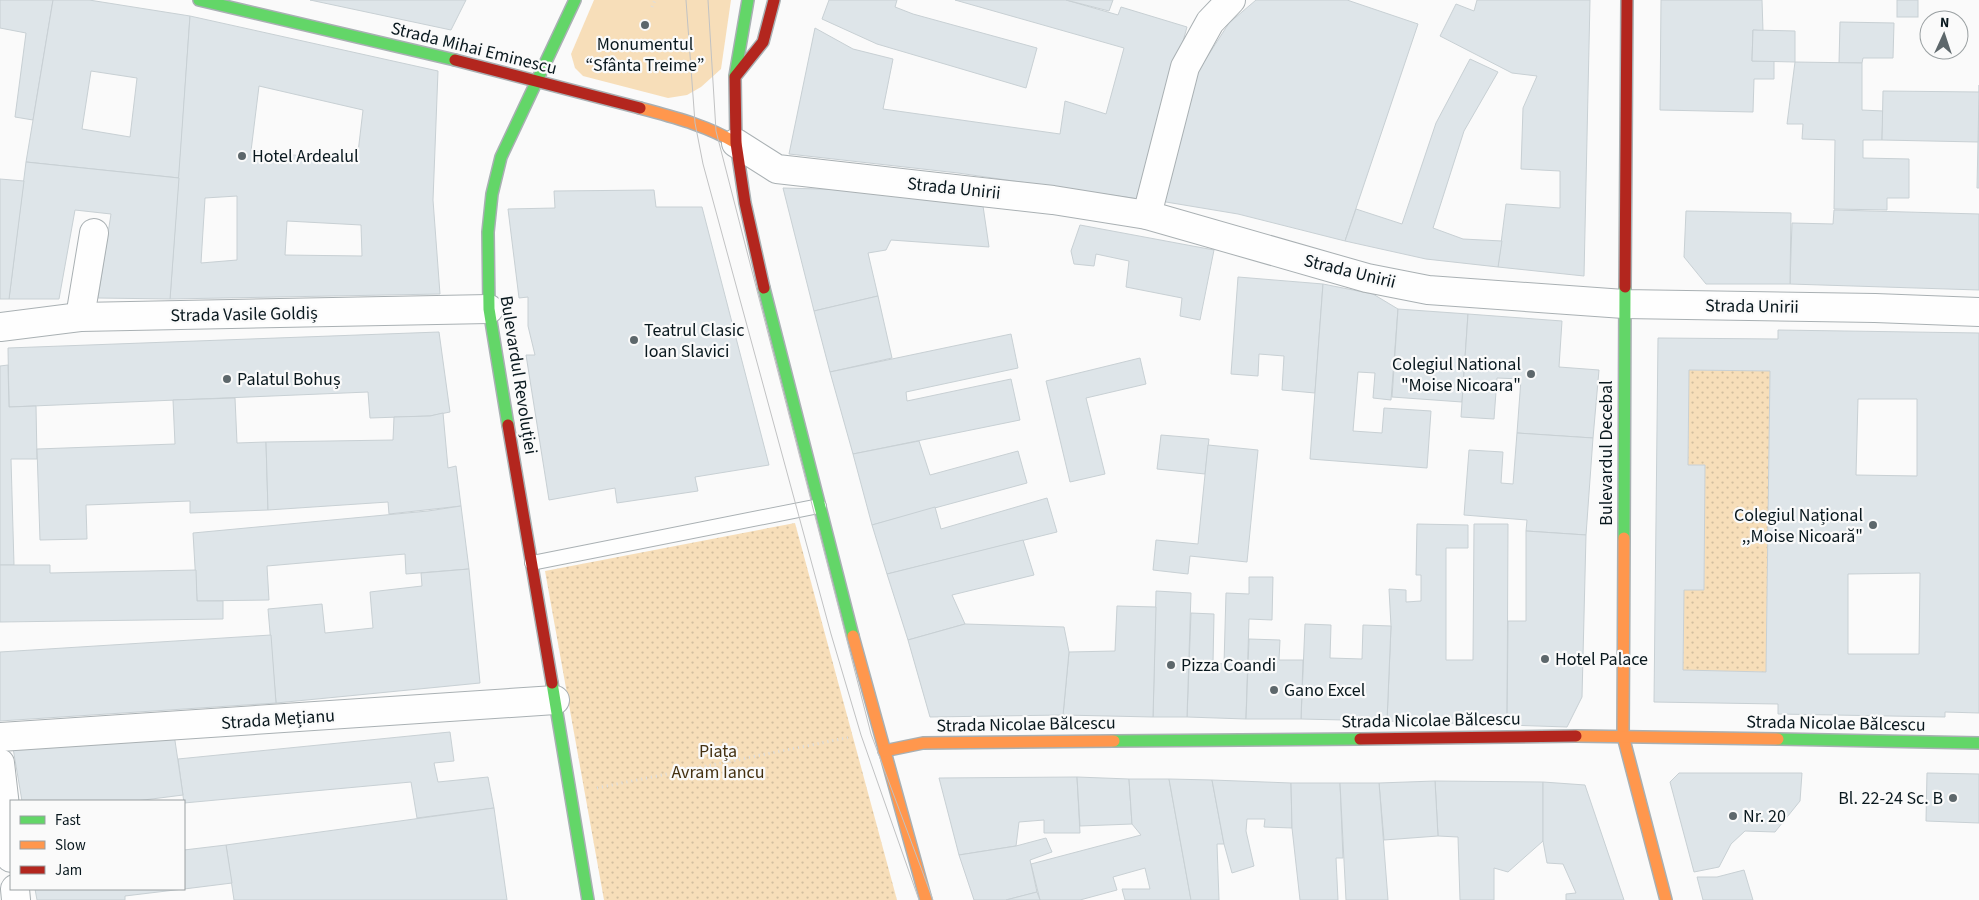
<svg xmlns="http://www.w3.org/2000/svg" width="1979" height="900" font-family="'Source Sans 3',sans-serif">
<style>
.grass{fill:#f7deb9}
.park{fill:url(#park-dots)}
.building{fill:#dee5e9;stroke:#c8d0d4;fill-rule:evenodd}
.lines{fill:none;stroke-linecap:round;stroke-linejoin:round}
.lane-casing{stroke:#a9b0b3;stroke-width:16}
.street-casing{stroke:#a9b0b3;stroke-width:30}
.fast-casing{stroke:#a9b0b3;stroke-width:14}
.slow-casing{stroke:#a9b0b3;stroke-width:14}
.jam-casing{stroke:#a9b0b3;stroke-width:14}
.path{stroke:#dddede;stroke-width:3;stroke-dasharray:1 4;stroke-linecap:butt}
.lane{stroke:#fefefe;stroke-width:14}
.street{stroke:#fefefe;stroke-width:28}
.fast{stroke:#63d668;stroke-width:11}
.slow{stroke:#ff974d;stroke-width:11}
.jam{stroke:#b3261e;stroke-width:11}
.tram{stroke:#c1c2c3;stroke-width:1}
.poi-dot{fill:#5d676b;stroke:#fafafa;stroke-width:2}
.labels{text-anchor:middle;stroke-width:4.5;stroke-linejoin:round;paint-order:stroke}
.poi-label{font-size:18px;fill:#09181e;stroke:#fafafa;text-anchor:start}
.street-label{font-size:18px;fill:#09181e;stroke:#fafafa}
.park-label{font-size:18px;fill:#443111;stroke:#fafafa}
</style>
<defs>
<pattern id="park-dots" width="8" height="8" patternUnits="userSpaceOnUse" patternTransform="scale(1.25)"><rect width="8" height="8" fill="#f7deb9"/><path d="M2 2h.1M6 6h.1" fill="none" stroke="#d2be9f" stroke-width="1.8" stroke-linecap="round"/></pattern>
</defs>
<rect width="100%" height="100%" fill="#fafafa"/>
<polygon class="grass" points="594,0 731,0 721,69 701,87 687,95 668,98 583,76 575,68 571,54"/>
<g class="park">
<polygon points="1689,370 1770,371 1766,672 1683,670 1684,590 1704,590 1705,465 1688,465"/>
<polygon points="795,523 897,900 604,900 545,571"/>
</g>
<g class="building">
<polygon points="0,0 53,0 33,120 15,117 26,33 0,28"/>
<path d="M53,0H89L190,16L179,178L26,162ZM91,71L137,78L130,137L82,129Z"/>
<polygon points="310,0 466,0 451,30"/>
<polygon points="829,0 897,0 895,7 913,14 1037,48 1026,88 877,44 822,19"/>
<polygon points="955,0 1066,0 1118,15 1121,7 1187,27 1139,199 958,173 789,154 815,28 853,49 893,59 883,109 1060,134 1065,101 1106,114 1124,48"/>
<polygon points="1066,0 1113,0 1109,11"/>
<polygon points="1256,0 1347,0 1418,24 1345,241 1238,214 1160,201 1198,71 1229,23"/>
<polygon points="1477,0 1590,0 1584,276 1498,267 1506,204 1560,208 1560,171 1521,169 1523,108 1537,76 1512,73 1440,36 1456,4 1474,11"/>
<polygon points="1661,0 1762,0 1763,31 1753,30 1752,61 1774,61 1774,79 1754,79 1753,112 1660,110"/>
<rect x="1897" y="0" width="21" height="17"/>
<path d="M190,16L438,71L433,200L440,294L170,299ZM259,86L363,110L357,161L251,151ZM237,196V260L201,263L205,198ZM287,221L361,225L362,256L285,255Z"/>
<polygon points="1840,22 1894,23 1893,58 1863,58 1862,63 1839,63"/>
<polygon points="1753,30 1795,31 1795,62 1752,61"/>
<polygon points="1470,59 1498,72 1464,131 1433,228 1463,239 1502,241 1498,267 1426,259 1345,241 1356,209 1402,224 1436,123"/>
<polygon points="1795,62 1862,63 1862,110 1883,111 1882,140 1863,140 1863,158 1909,159 1909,198 1887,198 1887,210 1834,209 1835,140 1802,139 1803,124 1787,124"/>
<polygon points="1979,85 1979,188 1977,188 1979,92"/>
<polygon points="1883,91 1979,92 1978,142 1882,140"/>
<polygon points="26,162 179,178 170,299 98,298 111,214 75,210 59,299 9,299"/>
<polygon points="0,179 24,181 9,299 0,299"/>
<polygon points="783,188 855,190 983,206 989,247 891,240 886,250 868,253 878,296 814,311"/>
<polygon points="654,190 656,207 702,207 769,465 695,477 698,491 617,503 615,488 549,500 526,355 535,355 528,326 528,297 519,298 508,209 555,208 554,191"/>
<polygon points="1834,210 1979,214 1979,290 1790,284 1792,223 1833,224"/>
<polygon points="1686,211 1791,213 1790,284 1706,284 1684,257"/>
<polygon points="1080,225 1214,250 1200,320 1180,316 1182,298 1126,287 1129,261 1096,254 1094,266 1074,264 1071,251"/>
<polygon points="1238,277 1323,284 1315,393 1282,390 1284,356 1259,354 1258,376 1231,374"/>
<polygon points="1323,284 1373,294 1398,309 1391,400 1373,398 1375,373 1358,372 1353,431 1382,433 1384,408 1431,411 1427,468 1310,459"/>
<polygon points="878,296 892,358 830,372 814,311"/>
<polygon points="1398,309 1468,314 1462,402 1392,397"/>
<polygon points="1468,314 1562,321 1559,367 1599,370 1593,438 1517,433 1521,379 1497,378 1494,419 1461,417"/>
<path d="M1778,330L1979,333V713L1945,712V717L1778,714V704L1654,702L1658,338L1778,339ZM1689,370L1770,371L1766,672L1683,670L1684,590H1704L1705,465H1688ZM1858,399H1917V476L1856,475ZM1920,573L1919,654H1848V574Z"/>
<polygon points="439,332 450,412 430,416 370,418 368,392 9,407 8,348"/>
<polygon points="1011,334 1018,368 906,392 907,401 1011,379 1020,420 853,454 830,372"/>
<polygon points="1140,358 1146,384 1086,398 1105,474 1070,482 1046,381"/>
<polygon points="8,365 9,407 36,406 37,459 11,459 14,565 0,565 0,366"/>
<polygon points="235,398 237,443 266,442 268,510 190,513 190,501 86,505 87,539 40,540 37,449 175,444 173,400"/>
<polygon points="443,413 448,468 456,466 461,506 389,514 388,502 268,510 266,442 393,440 394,417 430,416"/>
<polygon points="1517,433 1593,438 1586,535 1526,531 1527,520 1464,515 1469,450 1503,452 1501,483 1513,484"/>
<polygon points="1161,435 1209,439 1205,474 1157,469"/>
<polygon points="919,441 930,475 1018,451 1027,483 872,525 853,454"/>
<polygon points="1208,445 1258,450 1247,562 1190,556 1188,574 1153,570 1156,540 1198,544"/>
<polygon points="1047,498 1057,532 887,574 872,525 935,507 941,529"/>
<polygon points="461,506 469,569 406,574 405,554 267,566 269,600 197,601 193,533 428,511"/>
<polygon points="1417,524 1468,525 1468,548 1446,548 1446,660 1473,660 1474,524 1508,524 1507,725 1387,721 1391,626 1389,589 1406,590 1406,602 1421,601 1421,575 1416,575"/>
<polygon points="1526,531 1586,535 1582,697 1567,727 1507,725 1508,621 1526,621"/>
<polygon points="1023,540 1034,575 952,595 965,624 908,640 887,574"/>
<polygon points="0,565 50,565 50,573 196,570 197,601 223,601 223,619 0,622"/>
<polygon points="469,569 480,683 276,703 268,609 322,604 325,633 373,628 370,592 422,586 421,573"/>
<polygon points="1249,577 1273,577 1272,620 1249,619 1246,719 1187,717 1191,613 1214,614 1213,663 1224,664 1226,593 1249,594"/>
<polygon points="1156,591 1191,593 1187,717 1153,717"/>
<polygon points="1117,606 1156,607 1153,717 1063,715 1069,652 1115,651"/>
<polygon points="965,624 1064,627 1069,652 1063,715 930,717 908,640"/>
<polygon points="1305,624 1331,625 1330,658 1362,659 1363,625 1391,626 1387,721 1301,719"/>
<polygon points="271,635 276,703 0,721 0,652"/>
<polygon points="1249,639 1280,640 1279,660 1303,660 1301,719 1246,719"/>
<polygon points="450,732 454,761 434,763 438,782 488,777 494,808 417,818 411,782 184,803 178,759"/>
<polygon points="174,734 183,795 136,801 22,801 13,748"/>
<polygon points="1679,773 1802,773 1800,801 1775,832 1745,831 1731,844 1719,867 1694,872 1670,782"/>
<polygon points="1927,773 1979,774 1979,823 1926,821"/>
<polygon points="1077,777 1080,833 1044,833 1044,820 1019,822 1016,846 959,855 939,778"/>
<polygon points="1077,777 1129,779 1132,824 1080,826"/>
<polygon points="1129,779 1169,779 1191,900 1125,900 1122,889 1150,889 1145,868 1113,877 1117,890 1080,900 1040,900 1031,864 1141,835 1132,824"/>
<polygon points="1169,779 1212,780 1224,844 1217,844 1219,900 1191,900"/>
<polygon points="1212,780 1291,783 1292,828 1264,827 1265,819 1247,819 1246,831 1254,866 1232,873 1224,844"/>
<polygon points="1435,781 1543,782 1543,841 1508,872 1494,868 1494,900 1460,900 1458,837 1438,836"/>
<polygon points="1435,781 1438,836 1384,840 1379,783"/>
<polygon points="1543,782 1585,785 1624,900 1566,900 1566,894 1576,893 1563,864 1547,863 1543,841"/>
<polygon points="1291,783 1340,783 1343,858 1336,858 1338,900 1300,900 1292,828"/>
<polygon points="1340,783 1379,783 1388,900 1346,900"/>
<polygon points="494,808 507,900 234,900 226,845"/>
<polygon points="1046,838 1052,852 1030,860 1037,892 1006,900 974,900 959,855 1016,846"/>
<polygon points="226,845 232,883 184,889 184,850"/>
<polygon points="1744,870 1753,900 1703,900 1697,877 1717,877"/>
<polygon points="35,889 183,889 125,896 125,900 37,900"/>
<polygon points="1037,892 1040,900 1006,900"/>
</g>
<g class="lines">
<g class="lane-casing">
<polyline id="lane" points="532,563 819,506"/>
</g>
<g class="street-casing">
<g id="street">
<polyline points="736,143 777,169 1053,200 1147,215 1367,278 1428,290 1624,304 1875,308 1979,312"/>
<polyline points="1147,215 1185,67 1210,22 1231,0"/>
<polyline points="80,317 94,233"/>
<polyline points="0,327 80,317 489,309"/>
<polyline points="0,737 555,700"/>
<polyline points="0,763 11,858"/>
<polyline points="15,889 16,900"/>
</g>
</g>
<g class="fast-casing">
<g id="fast">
<polyline points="199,0 455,60"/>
<polyline points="735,76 748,0"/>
<polyline points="764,288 853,636"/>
<polyline points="508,425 489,309 488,232 492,194 501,157 575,0"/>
<polyline points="1624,538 1625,287"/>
<polyline points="552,683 588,900"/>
<polyline points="1778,739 1979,743"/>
<polyline points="1114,741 1360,739"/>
</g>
</g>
<g class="slow-casing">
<g id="slow">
<path d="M640,108C673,117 706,125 736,143"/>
<polyline points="1624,538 1623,736 1666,900"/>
<polyline points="853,636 926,900"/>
<polyline points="1576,736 1778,739"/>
<polyline points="884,751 923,743 1114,741"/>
</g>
</g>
<g class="jam-casing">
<g id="jam">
<polyline points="455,60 640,108"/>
<polyline points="1625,287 1627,0"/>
<polyline points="764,288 745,203 736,143 735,77 763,42 774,0"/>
<polyline points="508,425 552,683"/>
<polyline points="1360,739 1576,736"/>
</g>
</g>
<g class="path">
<polyline points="652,7 655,0"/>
<polyline points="597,788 851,737"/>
</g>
<use href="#lane" class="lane"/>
<use href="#street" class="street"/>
<use href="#fast" class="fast"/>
<use href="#slow" class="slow"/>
<use href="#jam" class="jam"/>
<g class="tram">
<polyline points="686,0 695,123 703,164 831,634 861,735 919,900"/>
<polyline points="708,0 716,131 871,734 933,900"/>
</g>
</g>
<g class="poi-dot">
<circle cx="645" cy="25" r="5"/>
<circle cx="242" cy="156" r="5"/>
<circle cx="634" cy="340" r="5"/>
<circle cx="1531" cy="374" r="5"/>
<circle cx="227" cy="379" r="5"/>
<circle cx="1873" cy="525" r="5"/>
<circle cx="1545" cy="659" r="5"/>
<circle cx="1171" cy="665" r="5"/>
<circle cx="1274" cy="690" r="5"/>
<circle cx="1953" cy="798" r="5"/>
<circle cx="1733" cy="816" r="5"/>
</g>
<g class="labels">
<g class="poi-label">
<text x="645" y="50" text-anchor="middle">Monumentul<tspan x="645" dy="21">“Sfânta Treime”</tspan></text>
<text x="252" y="162">Hotel Ardealul</text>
<text x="644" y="336">Teatrul Clasic<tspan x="644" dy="21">Ioan Slavici</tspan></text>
<text x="1521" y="370" text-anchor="end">Colegiul National<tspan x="1521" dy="21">"Moise Nicoara"</tspan></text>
<text x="237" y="385">Palatul Bohuș</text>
<text x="1863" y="521" text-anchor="end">Colegiul Național<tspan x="1863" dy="21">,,Moise Nicoară"</tspan></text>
<text x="1555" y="665">Hotel Palace</text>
<text x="1181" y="671">Pizza Coandi</text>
<text x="1284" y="696">Gano Excel</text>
<text x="1943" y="804" text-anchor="end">Bl. 22-24 Sc. B</text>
<text x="1743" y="822">Nr. 20</text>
</g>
<g class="street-label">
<text transform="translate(474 48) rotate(14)" y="6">Strada Mihai Eminescu</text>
<text transform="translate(954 188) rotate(6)" y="6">Strada Unirii</text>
<text transform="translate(1350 271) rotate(14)" y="6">Strada Unirii</text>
<text transform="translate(1752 306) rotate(1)" y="6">Strada Unirii</text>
<text transform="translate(244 314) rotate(-1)" y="6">Strada Vasile Goldiș</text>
<text transform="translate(519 375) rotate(81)" y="6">Bulevardul Revoluției</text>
<text transform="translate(1606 453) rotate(-90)" y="6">Bulevardul Decebal</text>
<text transform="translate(278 719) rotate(-4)" y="6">Strada Mețianu</text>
<text transform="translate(1431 720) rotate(-1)" y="6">Strada Nicolae Bălcescu</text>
<text transform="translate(1836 723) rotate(1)" y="6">Strada Nicolae Bălcescu</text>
<text transform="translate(1026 724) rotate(-1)" y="6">Strada Nicolae Bălcescu</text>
</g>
<g class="park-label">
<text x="718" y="757">Piața<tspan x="718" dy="21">Avram Iancu</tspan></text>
</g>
</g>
<rect x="10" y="800" width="175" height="90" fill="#fafafa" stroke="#9aa0a2"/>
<rect x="20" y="816" width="25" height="8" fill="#63d668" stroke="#9aa0a2"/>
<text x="55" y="825" font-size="15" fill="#09181e">Fast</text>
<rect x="20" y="841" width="25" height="8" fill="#ff974d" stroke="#9aa0a2"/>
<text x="55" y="850" font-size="15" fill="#09181e">Slow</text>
<rect x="20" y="866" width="25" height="8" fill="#b3261e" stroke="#9aa0a2"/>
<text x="55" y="875" font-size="15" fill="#09181e">Jam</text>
<g transform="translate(1944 35) rotate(3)"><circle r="24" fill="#fafafa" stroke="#9aa0a2"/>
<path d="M0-4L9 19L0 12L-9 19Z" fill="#5d676b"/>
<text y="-8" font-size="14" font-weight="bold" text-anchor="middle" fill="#09181e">N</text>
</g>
</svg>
